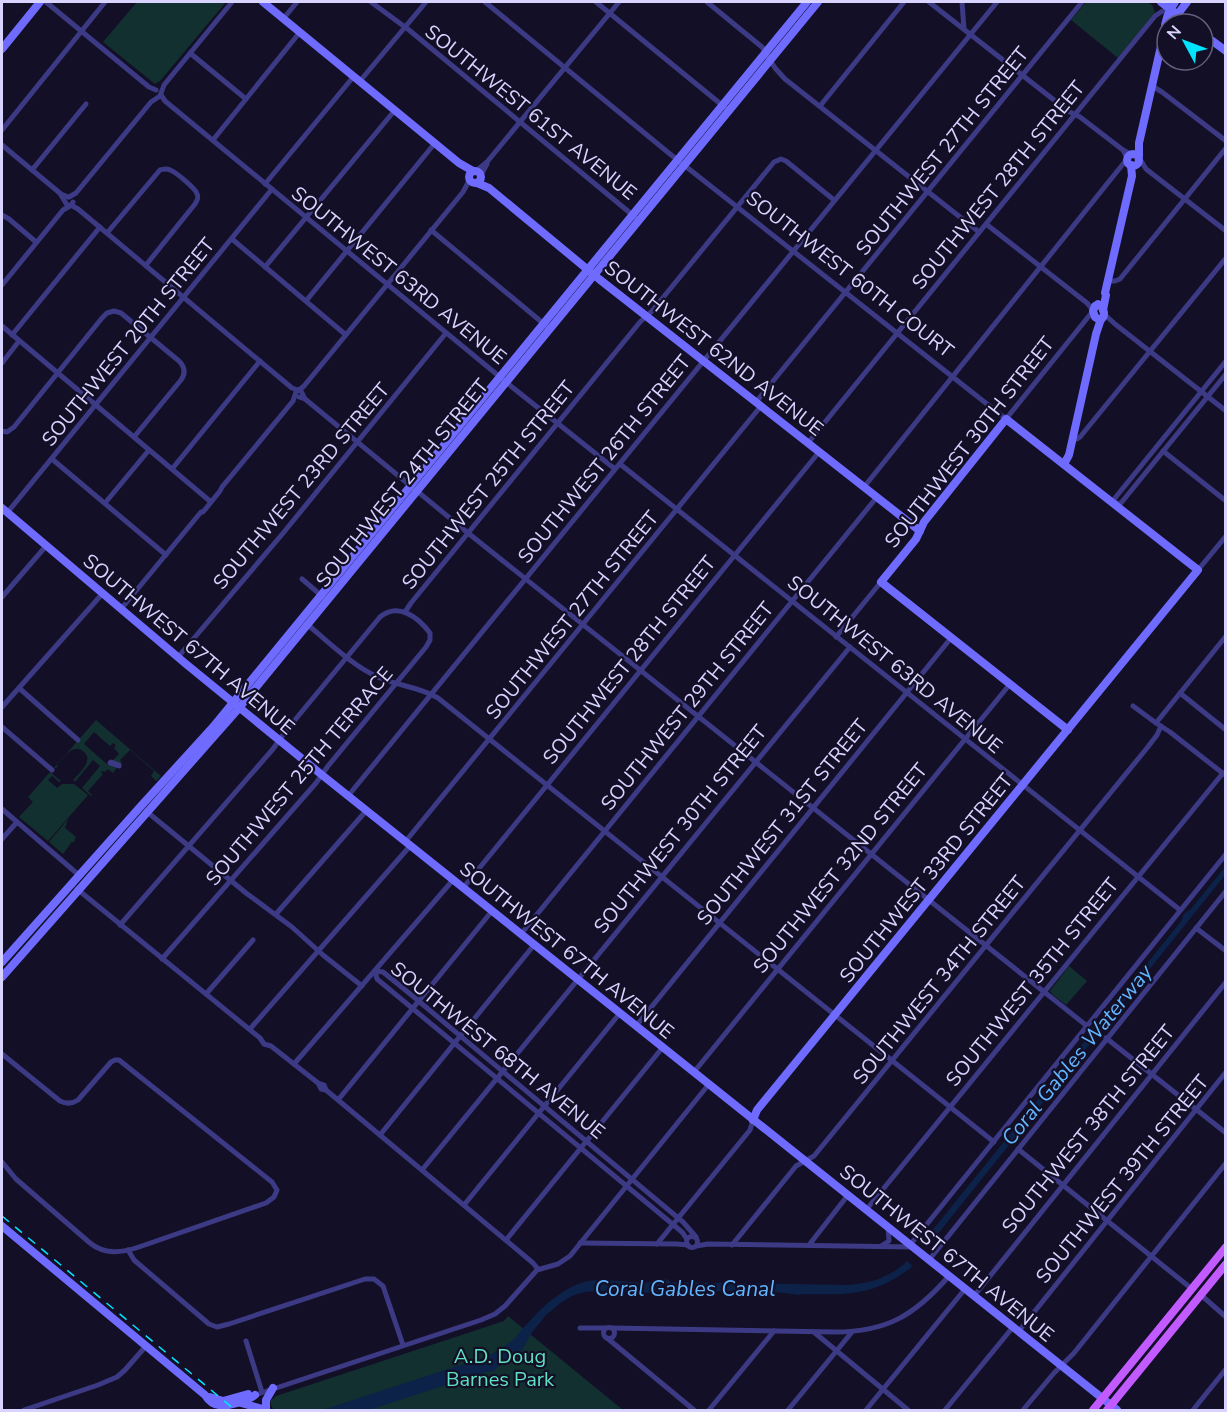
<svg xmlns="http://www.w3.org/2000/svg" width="1227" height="1412" font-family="'Nunito Sans',sans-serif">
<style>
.green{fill:#12302f}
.water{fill:#0c2248}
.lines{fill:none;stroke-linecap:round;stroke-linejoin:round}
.street{stroke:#3d3a85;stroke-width:5}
.secondary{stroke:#6f6bff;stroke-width:8}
.primary{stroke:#c25bff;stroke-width:8}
.rail{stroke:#00e5ff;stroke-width:1.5;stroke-dasharray:9 8;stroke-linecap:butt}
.labels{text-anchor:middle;stroke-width:4.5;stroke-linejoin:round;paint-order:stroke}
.street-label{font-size:20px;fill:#d9d4ff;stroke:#130f26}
.park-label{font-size:20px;fill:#5fe0c0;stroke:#130f26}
.water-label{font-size:21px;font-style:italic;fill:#62b6ff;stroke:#130f26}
</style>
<rect width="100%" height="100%" fill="#130f26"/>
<g class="green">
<polygon points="137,2 226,2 160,81 155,84 103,42"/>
<polygon points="1086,2 1147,2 1152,5 1155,12 1118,58 1071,20"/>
<path d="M96,720L161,776L156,781L151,776L154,771L130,750L120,760L122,763L119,765L111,762L119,754L114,748L116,745L113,743L110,746L94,732L84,744L108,765L118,766L113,773L108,769L105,772L102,771L101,772L103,774L88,791L92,795L91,796L82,788L100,766L93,760L75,782L73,780C77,775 86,768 87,761C88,756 87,755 84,752C73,742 64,758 57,765L58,767L53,769Z"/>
<polygon points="50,772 61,781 59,782 52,776 48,780 57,788 62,784 74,784 88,795 48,841 19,817 33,802 28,797"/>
<polygon points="68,819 65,828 76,837 74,842 71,842 71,843 63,854 49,842"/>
<polygon points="1069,966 1087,981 1066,1005 1053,995 1050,991"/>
<polygon points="508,1316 623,1410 275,1410 272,1408 270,1401 276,1396 504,1321"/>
</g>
<g class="water">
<polygon points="1225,867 1225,875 933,1240 927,1237 1069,1061 1089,1035 1089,1031 1095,1024 1098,1024 1100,1022 1182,920 1183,915 1186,912 1190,910"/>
<path d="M907,1261L913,1266C875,1296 848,1295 802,1294L800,1295L776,1292L729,1291L645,1293L639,1291H597L584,1292L572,1296L562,1302L546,1315L531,1334L522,1350L511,1359L495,1369V1371L486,1372L369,1410H322L488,1356C496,1352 504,1347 512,1341C518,1336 521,1329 527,1324C542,1307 557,1293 578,1284C604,1273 639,1289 666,1279L671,1282L849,1285C871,1283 891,1277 907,1261Z"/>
</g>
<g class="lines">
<g class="street">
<polyline points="46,2 149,87 156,90"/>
<polyline points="371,2 409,30 635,217"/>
<polyline points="485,2 670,154 1006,419 1093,311"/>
<polyline points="596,2 728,110"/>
<polyline points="707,2 762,47 775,68 785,79 979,232"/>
<polyline points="929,2 1068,111 1080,117 1123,150"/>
<polyline points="962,2 964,29"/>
<polyline points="284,18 297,2"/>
<polyline points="190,53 246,99"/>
<polyline points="360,81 426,2"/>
<polyline points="1152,86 1162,92 1226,141"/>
<polyline points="161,95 165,101 512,387 615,469"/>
<polyline points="820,106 904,2"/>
<polyline points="2,130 105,2"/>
<polyline points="213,140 300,32"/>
<polyline points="2,145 61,194 68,197"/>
<polyline points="1127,158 1123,150 1130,154"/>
<polyline points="1140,159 1146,169 1226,231"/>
<polyline points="32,170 86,104"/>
<polyline points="476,171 487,162 619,2"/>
<polyline points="481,175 487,164"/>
<polyline points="265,184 354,76"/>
<polyline points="61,195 67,205 72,205 73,202"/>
<polyline points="69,197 76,193 151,102 160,96 164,85 232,2"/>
<polyline points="71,205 78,209 292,388 301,391 305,399"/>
<polyline points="2,215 9,219 36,242"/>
<polyline points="986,224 1087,303 1093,310"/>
<polyline points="431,230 550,329"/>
<path d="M107,233L160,170C165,169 166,168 170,170C176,172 196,189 197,194C199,199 197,200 195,204L146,265"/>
<polyline points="232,239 346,335"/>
<polyline points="265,267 395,110"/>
<polyline points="1108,281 1115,281 1120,279 1226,148"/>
<polyline points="2,285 63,210 70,206"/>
<polyline points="306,301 435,143"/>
<polyline points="1104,314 1115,324 1226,411"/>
<polyline points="2,326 211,502"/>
<polyline points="12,335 100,227"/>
<polyline points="2,363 19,341"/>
<polyline points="299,390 304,386 463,192 470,179"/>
<polyline points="299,397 305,399 468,533 1087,1026"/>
<polyline points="756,402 1082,2"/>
<path d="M2,431L7,432L14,427L102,318L107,313L114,311L121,313L179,361C185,367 186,373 181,380L134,437"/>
<polyline points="1073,439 1077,439 1080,437 1226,258"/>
<polyline points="808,443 1155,16 1161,12 1170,8"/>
<polyline points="1163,451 1226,501"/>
<polyline points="52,459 166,555"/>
<polyline points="620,464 1180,910"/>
<polyline points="172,469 260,361"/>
<polyline points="864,487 1127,159"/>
<polyline points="105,503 149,450"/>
<polyline points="1114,504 1115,498 1226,361"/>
<polyline points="1115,504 1121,503 1226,374"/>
<polyline points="7,513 272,189"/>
<polyline points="1198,570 1226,536"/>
<polyline points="302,579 323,597"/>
<polyline points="2,597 46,546"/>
<polyline points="121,609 201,512 203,512 220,491 222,487 293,401 296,392 298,390"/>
<polyline points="405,612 411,603 640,322 652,311 774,162 781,159 786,161 834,200"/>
<path d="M307,624C328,642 354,667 380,678C399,686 420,687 438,698L994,1142"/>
<polyline points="836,637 881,582"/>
<polyline points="178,657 284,532 446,333"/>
<polyline points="19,688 78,740"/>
<polyline points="1180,693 1226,730"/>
<polyline points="1133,706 1156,723 1170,732 1225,775"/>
<polyline points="2,707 103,593"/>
<polyline points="1156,723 1226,636"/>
<polyline points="2,727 52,770"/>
<polygon points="111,762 119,765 119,766 110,763"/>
<polyline points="348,796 997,2"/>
<polyline points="2,809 80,876"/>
<polyline points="146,811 246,893 292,927 323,955 362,986"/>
<polyline points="2,839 17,822"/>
<polyline points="405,842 761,406"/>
<polyline points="463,888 819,452"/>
<polyline points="77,889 260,1038 264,1044 271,1046 318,1083 321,1089 326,1090"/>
<polyline points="276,914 366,811"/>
<path d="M120,925L273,749L285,732L380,617C398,602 418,617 430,633V640L426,647L328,766L316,783L162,959"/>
<polyline points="1196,928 1226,951"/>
<polyline points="521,934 877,497"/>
<polyline points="206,994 253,940"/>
<polyline points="636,1026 951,638"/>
<polyline points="250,1029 410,846"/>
<polyline points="1106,1038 1226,1133"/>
<path d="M2,1054L60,1101C66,1104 72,1104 78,1100L111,1062L115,1060H119L272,1182L277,1190L274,1197L266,1203L139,1247C121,1253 105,1255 90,1243L16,1179L2,1162"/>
<polyline points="294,1064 453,880"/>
<polyline points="694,1072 1010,684"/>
<polyline points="318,1083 324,1085 326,1090 338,1100 533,1263 538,1269"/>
<polyline points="338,1100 492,911"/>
<polyline points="380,1135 534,945"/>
<polyline points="1018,1149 1192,1289"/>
<polyline points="422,1170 850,647"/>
<polyline points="464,1205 620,1013"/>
<polyline points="866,1210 1223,773"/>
<circle cx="692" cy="1242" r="5.5"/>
<polyline points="687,1239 682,1232 377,979 375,971 383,972 409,993 683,1222 696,1237"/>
<polyline points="506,1240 663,1047"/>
<polyline points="580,1243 677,1244 688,1245"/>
<polyline points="657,1244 750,1130 753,1120"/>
<polyline points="732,1245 796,1166 814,1156 1147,748 1157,735 1161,726"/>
<polyline points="809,1245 848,1195"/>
<polyline points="910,1245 1226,854"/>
<polyline points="696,1246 708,1244 912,1247"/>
<polyline points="881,1246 889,1241 888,1227"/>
<polyline points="128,1250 134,1260 209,1324 217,1327 229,1324 365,1279 374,1279 383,1286 403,1345"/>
<polyline points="929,1260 1226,891"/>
<polyline points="1201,1295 1226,1317"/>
<polyline points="974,1296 1226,982"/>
<circle cx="609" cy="1333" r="5.5"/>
<polyline points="580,1328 605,1328"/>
<path d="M612,1328L835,1332C887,1332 915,1315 949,1276"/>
<polyline points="1019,1331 1226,1072"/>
<polyline points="815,1333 908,1410"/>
<polyline points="607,1338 694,1410"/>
<polyline points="246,1341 262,1392"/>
<polyline points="255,1395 481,1320 495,1314 505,1306 537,1270 558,1264 570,1256 709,1084"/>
<polyline points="24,1410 98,1385 117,1377 125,1370 146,1346"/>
<polyline points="709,1410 774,1331"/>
<polyline points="788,1410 852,1332"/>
<polyline points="866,1410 965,1289"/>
<polyline points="945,1410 1013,1327"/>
<polyline points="1023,1410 1054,1373 1074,1353 1226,1163"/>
<polyline points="1193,1410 1226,1369"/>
</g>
<g class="secondary">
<polyline points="263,2 459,163 473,171"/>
<polyline points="1161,2 1190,24"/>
<polyline points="1170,24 1187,2"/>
<polyline points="1203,34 1226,51"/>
<polyline points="2,49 40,2"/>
<circle cx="1133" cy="160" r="6"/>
<path d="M1139,156V143L1164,33C1165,21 1168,11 1175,2"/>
<circle cx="475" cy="177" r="6"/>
<polyline points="477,183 489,188 599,279 920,531"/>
<path d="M1098,304C1104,308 1107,316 1100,320L1095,317L1093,311L1095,306Z"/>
<polyline points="1103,310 1106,295 1105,293 1132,176 1131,165"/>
<polyline points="1064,464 1069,455 1096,334 1101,319"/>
<polyline points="2,508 186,664 322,775 1117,1410"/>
<polyline points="2,962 141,806 213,727 807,2"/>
<polyline points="2,977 239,708 818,2"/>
<polyline points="753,1120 757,1110 1198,570 1006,419 924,522 916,539 881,582 1068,730"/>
<path d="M2,1226L205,1395C214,1410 227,1406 241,1402C247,1400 250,1399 255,1395"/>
<polyline points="210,1397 223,1401 248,1394"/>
<polyline points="241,1403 263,1409"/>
<polyline points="266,1410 266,1400 273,1388"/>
</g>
<g class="primary">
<polyline points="1093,1410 1226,1247"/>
<polyline points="1107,1410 1226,1264"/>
</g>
<polyline class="rail" points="2,1216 235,1410"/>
</g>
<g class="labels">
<g class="street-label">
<text transform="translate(531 112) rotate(39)" y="7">SOUTHWEST 61ST AVENUE</text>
<text transform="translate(942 151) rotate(-51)" y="7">SOUTHWEST 27TH STREET</text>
<text transform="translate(998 185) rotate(-51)" y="7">SOUTHWEST 28TH STREET</text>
<text transform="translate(850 274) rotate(38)" y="7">SOUTHWEST 60TH COURT</text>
<text transform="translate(399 275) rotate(39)" y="7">SOUTHWEST 63RD AVENUE</text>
<text transform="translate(128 342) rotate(-51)" y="7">SOUTHWEST 20TH STREET</text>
<text transform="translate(714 348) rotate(38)" y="7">SOUTHWEST 62ND AVENUE</text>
<text transform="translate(969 442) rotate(-52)" y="7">SOUTHWEST 30TH STREET</text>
<text transform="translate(604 459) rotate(-51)" y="7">SOUTHWEST 26TH STREET</text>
<text transform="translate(402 483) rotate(-51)" y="7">SOUTHWEST 24TH STREET</text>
<text transform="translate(488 485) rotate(-51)" y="7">SOUTHWEST 25TH STREET</text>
<text transform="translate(301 486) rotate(-50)" y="7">SOUTHWEST 23RD STREET</text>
<text transform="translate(572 615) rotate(-51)" y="7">SOUTHWEST 27TH STREET</text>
<text transform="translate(189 644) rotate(40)" y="7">SOUTHWEST 67TH AVENUE</text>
<text transform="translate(629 660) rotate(-51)" y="7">SOUTHWEST 28TH STREET</text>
<text transform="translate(895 664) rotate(39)" y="7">SOUTHWEST 63RD AVENUE</text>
<text transform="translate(687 706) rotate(-51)" y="7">SOUTHWEST 29TH STREET</text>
<text transform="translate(299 776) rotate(-50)" y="7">SOUTHWEST 25TH TERRACE</text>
<text transform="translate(782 822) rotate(-51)" y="7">SOUTHWEST 31ST STREET</text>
<text transform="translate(680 829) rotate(-51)" y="7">SOUTHWEST 30TH STREET</text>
<text transform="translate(840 868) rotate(-51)" y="7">SOUTHWEST 32ND STREET</text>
<text transform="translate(926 878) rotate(-51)" y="7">SOUTHWEST 33RD STREET</text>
<text transform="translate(567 950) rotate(39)" y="7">SOUTHWEST 67TH AVENUE</text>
<text transform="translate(939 980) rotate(-51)" y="7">SOUTHWEST 34TH STREET</text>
<text transform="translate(1032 982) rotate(-51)" y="7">SOUTHWEST 35TH STREET</text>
<text transform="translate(498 1050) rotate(39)" y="7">SOUTHWEST 68TH AVENUE</text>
<text transform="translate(1088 1129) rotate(-51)" y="7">SOUTHWEST 38TH STREET</text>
<text transform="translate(1122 1179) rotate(-51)" y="7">SOUTHWEST 39TH STREET</text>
<text transform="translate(947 1253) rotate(39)" y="7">SOUTHWEST 67TH AVENUE</text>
</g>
<g class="park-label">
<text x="500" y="1363">A.D. Doug<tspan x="500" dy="23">Barnes Park</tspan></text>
</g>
<g class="water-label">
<text transform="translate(1077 1055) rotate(-51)" y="7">Coral Gables Waterway</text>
<text x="685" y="1296">Coral Gables Canal</text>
</g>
</g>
<rect width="1227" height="1412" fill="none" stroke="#d9d4ff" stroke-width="6"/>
<g transform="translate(1185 42) rotate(311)"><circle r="28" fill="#130f26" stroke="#625e7d" stroke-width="1.5"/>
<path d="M0-4.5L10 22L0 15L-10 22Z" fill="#00e5ff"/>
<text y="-9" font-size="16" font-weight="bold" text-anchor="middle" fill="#d9d4ff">N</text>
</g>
</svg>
